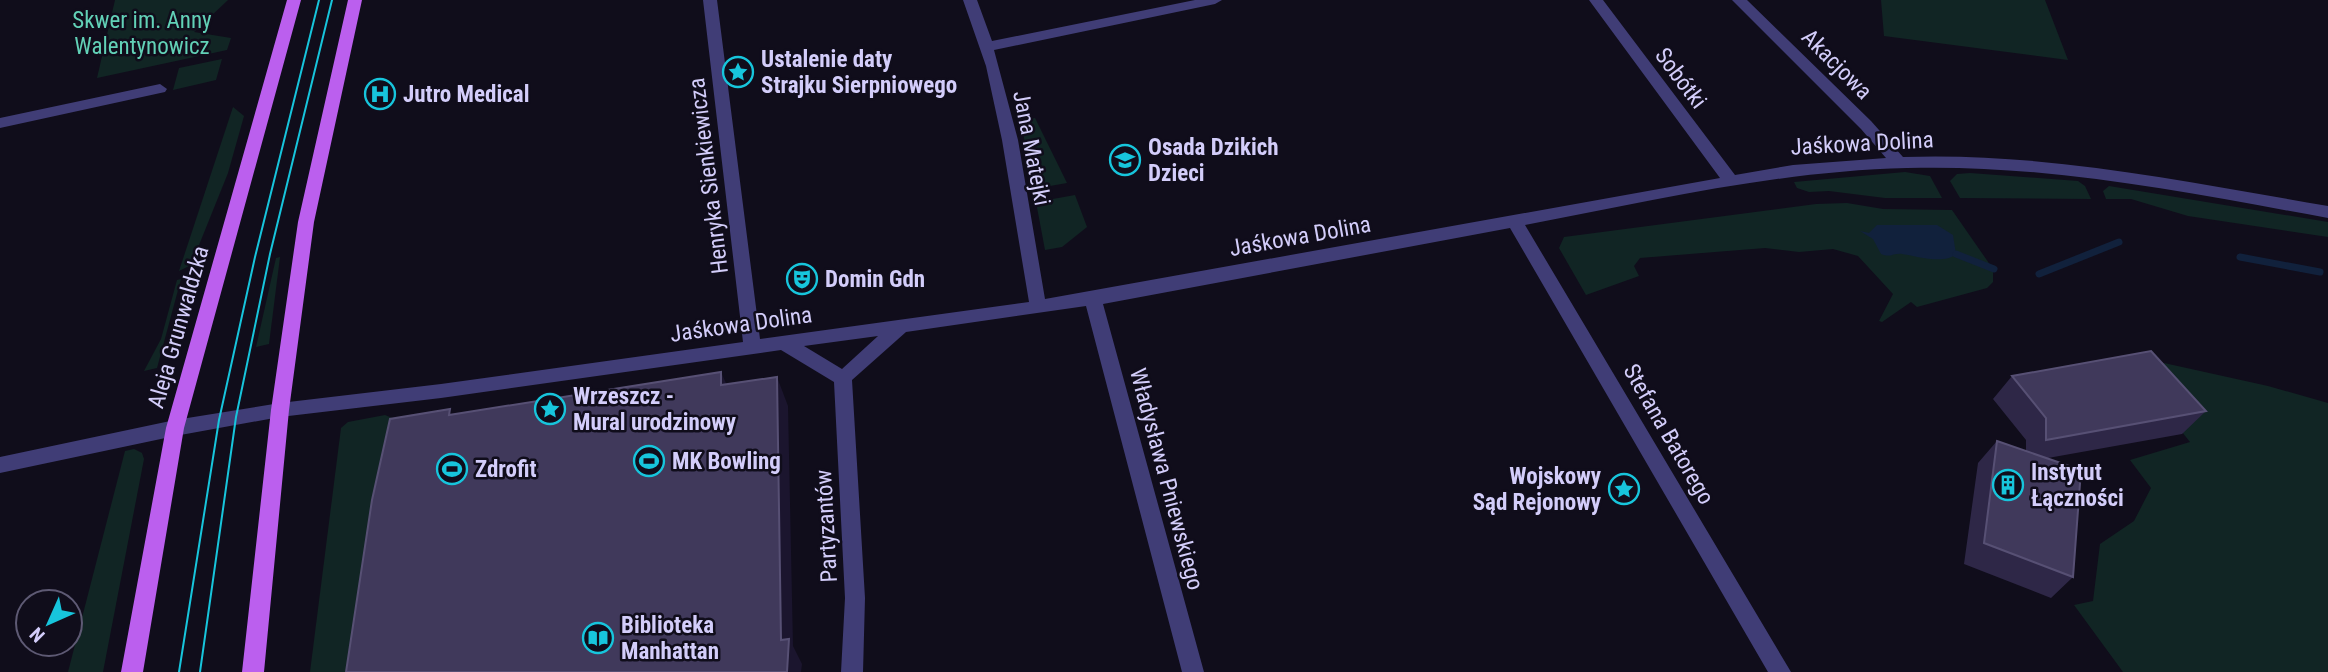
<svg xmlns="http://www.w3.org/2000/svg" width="2328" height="672" font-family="'Roboto Condensed',sans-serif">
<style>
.green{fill:#112524}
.water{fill:#11213c}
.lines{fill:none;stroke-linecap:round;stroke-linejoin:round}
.stream{stroke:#11213c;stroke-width:7}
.minor{fill:#403d76;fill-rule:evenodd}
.major{fill:#bb5fee;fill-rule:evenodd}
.tram{stroke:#17c5dc;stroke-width:2}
.wall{fill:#2e2747}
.shaded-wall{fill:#1b152e}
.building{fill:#40395b;stroke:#575074;stroke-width:2}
.labels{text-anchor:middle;stroke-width:5;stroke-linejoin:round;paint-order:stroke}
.park-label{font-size:23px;fill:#62d1b7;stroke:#100d1b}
.poi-label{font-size:23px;font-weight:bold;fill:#d3cdfa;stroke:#100d1b;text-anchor:start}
.street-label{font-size:23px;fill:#d3cdfa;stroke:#100d1b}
</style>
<rect width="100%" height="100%" fill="#100d1b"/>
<g class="green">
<polygon points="115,0 228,0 194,32 231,38 227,50 97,78"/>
<polygon points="1881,0 2045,0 2068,60 1884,36"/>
<polygon points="222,59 216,80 173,90 179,68"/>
<polygon points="233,107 244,116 228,173 191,265 179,271"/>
<polygon points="1035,118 1067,183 1033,189 1021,121"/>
<polygon points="1905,172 1930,176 1942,198 1885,198 1829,191 1809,192 1797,188 1794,182"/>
<polygon points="1970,173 2078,181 2085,186 2091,199 1960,198 1950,181 1957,174"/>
<polygon points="2109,186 2328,222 2328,237 2188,216 2131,199 2106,199 2103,191"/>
<polygon points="1075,195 1087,227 1062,247 1045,250 1036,202"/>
<polygon points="1847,203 1883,209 1952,210 1993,269 1993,282 1987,288 1917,307 1911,302 1882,322 1879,321 1893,294 1858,256 1833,249 1799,252 1765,248 1640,258 1634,266 1639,276 1586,295 1559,248 1564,237 1816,204"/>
<polygon points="280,257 269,344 256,347 276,258"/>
<polygon points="181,279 157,368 144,371 161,339 177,280"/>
<polygon points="2164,363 2268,386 2328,403 2328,672 2123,672 2074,605 2093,601 2100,544 2134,521 2151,488 2130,460 2190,442 2130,367"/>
<polygon points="385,415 402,422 370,672 310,672 341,428 348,422"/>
<polygon points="134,449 142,453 144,459 103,672 68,672 125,451"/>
</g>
<path class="water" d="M1877,225H1937L1953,235L1956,254C1944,265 1916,256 1902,254C1894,253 1890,258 1881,254L1873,239L1860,231L1869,233Z"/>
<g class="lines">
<g class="stream">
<polyline points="1956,254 1994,269"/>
<polyline points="2240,257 2320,272"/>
<polyline points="2039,274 2119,242"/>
</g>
<g class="minor">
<path d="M703,0H717L760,339L1029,302L1002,140L986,66L963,0H977L992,41L1195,0H1222L1215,4L994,50L1018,140L1045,299L1720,178L1589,0H1603L1735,175L1793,165L1886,158L1861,129L1732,0H1747L1871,121L1903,157C2046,152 2188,182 2328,206V218C2189,193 2049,164 1907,168C1778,171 1652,201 1525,225L1791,672H1768L1510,228L1103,304L1204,672H1182L1086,306L906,332L852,380L865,598L863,672H841L845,598L834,382L781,350L441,398L280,417L175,436L0,473V457L175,420L280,403L441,384L743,342ZM878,336L842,369L804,346Z"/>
<polygon points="160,84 167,89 165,92 0,128 0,118"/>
</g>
<g class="major">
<polygon points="287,0 301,0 184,428 143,672 121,672 166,428"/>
<polygon points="348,0 362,0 314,222 289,410 264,672 242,672 271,410 298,222"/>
</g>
<g class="tram">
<polyline points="179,672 219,420 255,257 319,0"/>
<polyline points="200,672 236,417 270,254 332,0"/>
</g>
</g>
<polygon class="wall" points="2012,376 2206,411 2182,434 2048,458 2073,577 2051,598 1964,564 1978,463 1997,441 2026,451 2026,440 1993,399"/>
<g class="shaded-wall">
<polygon points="721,372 734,401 721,385"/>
<polygon points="777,377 788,406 793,646 802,664 801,672 787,672 781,640"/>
</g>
<g class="building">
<polygon points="2151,351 2206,411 2046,440 2046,418 2012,376"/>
<polygon points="721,372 721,385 777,377 781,640 789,639 787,672 346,672 372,500 390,419 450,409 449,415"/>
<polygon points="1997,441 2081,470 2073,577 1984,543"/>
</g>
<defs>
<g id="sight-ring" transform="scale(1.575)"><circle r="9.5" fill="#100d1b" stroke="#17c5dc" stroke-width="1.5"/><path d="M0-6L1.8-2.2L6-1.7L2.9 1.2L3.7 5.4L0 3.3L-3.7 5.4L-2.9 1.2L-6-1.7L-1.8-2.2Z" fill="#17c5dc"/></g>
<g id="hospital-ring" transform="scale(1.575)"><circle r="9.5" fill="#100d1b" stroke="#17c5dc" stroke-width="1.5"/><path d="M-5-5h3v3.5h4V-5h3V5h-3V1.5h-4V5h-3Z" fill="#17c5dc"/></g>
<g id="school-ring" transform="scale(1.575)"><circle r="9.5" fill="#100d1b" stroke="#17c5dc" stroke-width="1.5"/><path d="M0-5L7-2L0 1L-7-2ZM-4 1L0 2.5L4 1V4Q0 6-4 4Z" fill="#17c5dc"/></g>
<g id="theatre-ring" transform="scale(1.575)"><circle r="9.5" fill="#100d1b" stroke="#17c5dc" stroke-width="1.5"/><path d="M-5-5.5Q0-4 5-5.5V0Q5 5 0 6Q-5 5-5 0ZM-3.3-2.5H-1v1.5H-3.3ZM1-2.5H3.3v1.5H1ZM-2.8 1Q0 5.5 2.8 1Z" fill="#17c5dc"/></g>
<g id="stadium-ring" transform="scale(1.575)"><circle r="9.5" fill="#100d1b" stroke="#17c5dc" stroke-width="1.5"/><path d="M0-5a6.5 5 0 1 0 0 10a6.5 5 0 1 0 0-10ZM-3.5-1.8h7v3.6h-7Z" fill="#17c5dc"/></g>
<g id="building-ring" transform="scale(1.575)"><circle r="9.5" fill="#100d1b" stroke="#17c5dc" stroke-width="1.5"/><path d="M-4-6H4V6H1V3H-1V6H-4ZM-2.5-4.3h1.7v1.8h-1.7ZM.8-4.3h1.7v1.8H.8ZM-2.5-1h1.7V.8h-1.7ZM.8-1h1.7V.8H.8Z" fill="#17c5dc"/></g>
<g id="library-ring" transform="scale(1.575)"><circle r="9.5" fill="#100d1b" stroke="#17c5dc" stroke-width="1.5"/><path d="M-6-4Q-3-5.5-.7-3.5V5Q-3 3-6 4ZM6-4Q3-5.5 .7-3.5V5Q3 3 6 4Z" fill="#17c5dc"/></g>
</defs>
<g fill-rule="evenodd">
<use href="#sight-ring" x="738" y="72"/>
<use href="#hospital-ring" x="380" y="94"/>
<use href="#school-ring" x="1125" y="160"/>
<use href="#theatre-ring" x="802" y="279"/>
<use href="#sight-ring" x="550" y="409"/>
<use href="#stadium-ring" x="649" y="461"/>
<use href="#stadium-ring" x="452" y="469"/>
<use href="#building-ring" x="2008" y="485"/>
<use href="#sight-ring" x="1624" y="489"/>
<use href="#library-ring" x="598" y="638"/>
</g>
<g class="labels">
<g class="park-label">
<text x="142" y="28">Skwer im. Anny<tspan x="142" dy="26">Walentynowicz</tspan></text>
</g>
<g class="poi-label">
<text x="761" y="67">Ustalenie daty<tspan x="761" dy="26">Strajku Sierpniowego</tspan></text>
<text x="403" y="102">Jutro Medical</text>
<text x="1148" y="155">Osada Dzikich<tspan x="1148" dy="26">Dzieci</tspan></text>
<text x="825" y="287">Domin Gdn</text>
<text x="573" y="404">Wrzeszcz -<tspan x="573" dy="26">Mural urodzinowy</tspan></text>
<text x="672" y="469">MK Bowling</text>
<text x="475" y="477">Zdrofit</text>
<text x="2031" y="480">Instytut<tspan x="2031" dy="26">Łączności</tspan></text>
<text x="1601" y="484" text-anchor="end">Wojskowy<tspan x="1601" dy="26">Sąd Rejonowy</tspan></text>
<text x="621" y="633">Biblioteka<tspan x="621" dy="26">Manhattan</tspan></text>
</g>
<g class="street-label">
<text transform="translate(1837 64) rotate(45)" y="8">Akacjowa</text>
<text transform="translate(1681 78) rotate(53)" y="8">Sobótki</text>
<text transform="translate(1862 143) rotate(-3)" y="8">Jaśkowa Dolina</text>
<text transform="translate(1032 148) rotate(79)" y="8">Jana Matejki</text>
<text transform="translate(708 176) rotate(-97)" y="8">Henryka Sienkiewicza</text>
<text transform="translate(1300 236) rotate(-10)" y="8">Jaśkowa Dolina</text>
<text transform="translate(741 324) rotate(-8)" y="8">Jaśkowa Dolina</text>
<text transform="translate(178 327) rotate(-74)" y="8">Aleja Grunwaldzka</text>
<text transform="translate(1669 434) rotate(60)" y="8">Stefana Batorego</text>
<text transform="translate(1167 479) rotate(75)" y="8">Władysława Pniewskiego</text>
<text transform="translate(826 526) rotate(-93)" y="8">Partyzantów</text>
</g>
</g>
<g transform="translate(49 623) rotate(225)"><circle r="33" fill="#100d1b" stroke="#5e5a74" stroke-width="2"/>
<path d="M0-5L12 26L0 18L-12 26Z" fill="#17c5dc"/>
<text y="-10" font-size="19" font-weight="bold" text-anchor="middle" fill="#d3cdfa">N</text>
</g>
</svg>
